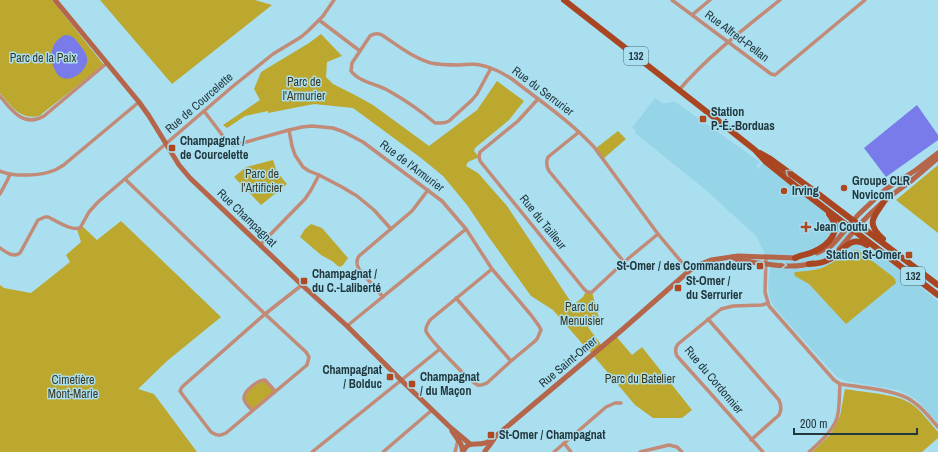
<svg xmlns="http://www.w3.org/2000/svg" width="938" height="452" font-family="'Archivo Narrow',sans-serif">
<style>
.built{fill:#96d4e8}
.green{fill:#bca82e}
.water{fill:#797bea}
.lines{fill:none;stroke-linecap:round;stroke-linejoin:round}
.street{stroke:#c28b78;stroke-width:3.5}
.secondary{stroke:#b56549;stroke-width:5}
.primary{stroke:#a94621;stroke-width:6}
.oneway{stroke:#aab1b2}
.oneway2{stroke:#abd3df}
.poi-dot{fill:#ae4821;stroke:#aadff0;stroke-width:1.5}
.labels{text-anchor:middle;stroke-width:3;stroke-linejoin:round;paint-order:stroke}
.shield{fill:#aadff0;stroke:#4b6a73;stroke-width:1}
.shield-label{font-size:11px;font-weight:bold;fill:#22383e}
.street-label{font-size:12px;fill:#22383e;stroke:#aadff0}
.park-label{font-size:12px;fill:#3c3820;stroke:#aadff0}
.poi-label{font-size:12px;font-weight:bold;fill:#22383e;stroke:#aadff0;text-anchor:start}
</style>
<rect width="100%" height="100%" fill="#aadff0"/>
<polygon class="built" points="655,98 662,103 669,103 674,101 760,162 756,167 758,169 763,163 838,220 859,241 864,242 938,301 938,424 918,401 905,393 898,390 845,381 842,379 837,377 774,307 770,299 768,286 770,267 764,252 756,236 707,191 635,133 636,130 632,128"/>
<g class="green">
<path d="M0,0H52L104,65L39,116C20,120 11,106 0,93Z"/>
<polygon points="100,0 255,0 272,5 172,84"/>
<polygon points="321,34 342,56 327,62 326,77 333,84 353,94 373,105 429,146 477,110 497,81 524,101 509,120 475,148 474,151 479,157 468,162 466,166 478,173 507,206 573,305 583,297 586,291 592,292 599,318 588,327 602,346 615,335 632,355 642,347 692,410 682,418 653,418 635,405 587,348 586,348 553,310 531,296 488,236 467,205 443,176 421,158 353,108 314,104 268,113 268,111 245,116 227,128 223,125 260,100 254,89 261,72 309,43"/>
<polygon points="618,131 626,139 603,159 595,149"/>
<polygon points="273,160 277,172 287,184 261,205 234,177 246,167"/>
<polygon points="938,165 938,233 896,200"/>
<polygon points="121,221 221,317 167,361 138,389 154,394 197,452 0,452 0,285 4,288 31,293 70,262 66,255 81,242 77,229 82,226 97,240"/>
<polygon points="311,224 322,228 348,258 343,265 340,267 338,266 332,261 321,255 300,237 305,229"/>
<path d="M854,250H858L892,276L895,279L896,283L846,324L809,284L795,276L794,274L795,272C805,271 817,271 826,266C836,261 844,254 854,250Z"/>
<path d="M265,380L275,391L252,410L244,400C248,386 254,386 265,380Z"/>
<path d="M845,389C861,392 897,394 910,403C921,410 929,422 938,432V438L922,452H812L830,435L840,416Z"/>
</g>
<g class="water">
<path d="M64,35C72,35 75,38 79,44C82,48 86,52 87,58C89,70 70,85 59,76C57,74 56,72 55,70C51,64 50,50 55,43C57,40 61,37 64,35Z"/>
<polygon points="917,105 938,135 938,140 886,177 864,148"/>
</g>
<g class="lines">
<g class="street">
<polyline points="672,0 771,74 775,75 865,0"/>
<polyline points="692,15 710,0"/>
<polyline points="319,20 360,51"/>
<path d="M491,68L477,94L472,100L449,121C444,124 441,123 435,123C421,111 405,100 389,91C377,84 359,82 351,71L352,63L370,36C374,33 377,33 382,35C397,45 413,58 431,63C440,65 449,65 459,65C466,65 473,63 480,65C492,67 502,73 512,79C540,101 570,121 594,147L658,234L689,271"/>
<path d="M679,90C708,56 745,28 780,0"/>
<path d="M0,96C11,110 24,128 44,116L107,63"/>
<path d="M538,99L518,121L480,152L479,157L480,161L584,289C587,292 588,293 592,292L624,262L658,234"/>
<path d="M204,111L226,140L229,143L233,145L239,144L289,130L302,127L312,126L333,128L344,132L363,142L442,201L466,229L492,269L531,315L539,326L541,330L537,339L534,342L511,361L487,383C484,384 481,386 478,385C472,384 428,338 426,331C425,327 428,324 430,320L492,269"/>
<polyline points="289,130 292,146 295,155 303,167 309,171 319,175 342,187 357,196 374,210 391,229"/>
<path d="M579,132L548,157C546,162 546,166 549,171L624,262"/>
<path d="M0,171C14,177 41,176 55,170C59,168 63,166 66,163L139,102"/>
<path d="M125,179L265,314L306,352L309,357L307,365L226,433C220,436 217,436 211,432L182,394L180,391L182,387L265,314L302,285"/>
<polyline points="0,194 8,179 10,174"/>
<polyline points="260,245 305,199 311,190 319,175"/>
<path d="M0,248C6,252 13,258 20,253L38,220L45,217H48C57,221 71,231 80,228L89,212L98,202L232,87L273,54L301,37L308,31L323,16L334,0"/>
<path d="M766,257L765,292L769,306L834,380L840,384C859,387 898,390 912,401C922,407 930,418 938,427"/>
<path d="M383,297L359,269C356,264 356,260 359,256L412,211L428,190"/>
<polyline points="456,298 511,361"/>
<path d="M708,319L779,400C781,405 782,410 779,415L751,440"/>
<polyline points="347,326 466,229"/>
<path d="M252,410C249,407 245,403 244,399C243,391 258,380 265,380L275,391"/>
<polyline points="564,443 571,452"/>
<polyline points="312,452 440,349"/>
<polyline points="383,452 432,410"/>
<polyline points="455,452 458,440"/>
<polyline points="554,452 606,407 615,403 621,403"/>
<polyline points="640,452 669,445 677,447 682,452"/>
<path d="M763,452L677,356C675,352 675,348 678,344L721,309L733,306L762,305L768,303"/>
<path d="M809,452C820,442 832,432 837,418C840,408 839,395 840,384"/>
</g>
<g class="secondary">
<polyline points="55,0 139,102 149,116 179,165 190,178 302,285 347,326 401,380 451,428 470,444"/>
<polyline points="839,249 859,225 872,212 885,200 911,181 938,158"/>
<polyline points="817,253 831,246 836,241 858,215 877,197 886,189 916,170 938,153"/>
<path d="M732,257L738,260C761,263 790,270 813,263"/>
<polyline points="452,431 461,444 463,452"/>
<polyline points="485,451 489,446 494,439"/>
<path d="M463,452C468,440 475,446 485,443C489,442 493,438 496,436L623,329L689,271L698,265L711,260L738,256L797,258"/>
</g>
<g class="primary">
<polyline points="564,0 702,108 755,150 766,162 797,187 938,295"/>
<polyline points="760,153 769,158 817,193 938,285"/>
<path d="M883,239C864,222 875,216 885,200"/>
<path d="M795,258C800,255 807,255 813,252C829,245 843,231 829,214"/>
<path d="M809,264C817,264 823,263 830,259C843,251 851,234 867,245"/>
</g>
</g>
<defs><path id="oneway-chevron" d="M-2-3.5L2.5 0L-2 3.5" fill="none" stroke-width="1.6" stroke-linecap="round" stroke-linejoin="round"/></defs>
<use class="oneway" href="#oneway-chevron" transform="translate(788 172) rotate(-144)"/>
<use class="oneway2" href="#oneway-chevron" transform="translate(784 265) rotate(4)"/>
<g class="poi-dot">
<rect x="699" y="115" width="8" height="8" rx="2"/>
<rect x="168" y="144" width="8" height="8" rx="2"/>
<circle cx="844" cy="188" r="4"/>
<circle cx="784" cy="191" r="4"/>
<path d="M804 221h4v4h4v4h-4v4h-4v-4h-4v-4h4z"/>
<rect x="905" y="251" width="8" height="8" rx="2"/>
<rect x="756" y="262" width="8" height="8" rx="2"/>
<rect x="300" y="277" width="8" height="8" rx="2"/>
<rect x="674" y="284" width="8" height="8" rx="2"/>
<rect x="386" y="373" width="8" height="8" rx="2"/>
<rect x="408" y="380" width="8" height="8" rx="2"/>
<rect x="487" y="431" width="8" height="8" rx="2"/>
</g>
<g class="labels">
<g class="shield">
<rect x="624" y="47" width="24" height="18" rx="3"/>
<rect x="901" y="267" width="24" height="18" rx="3"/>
</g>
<g class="shield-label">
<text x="636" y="60">132</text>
<text x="913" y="280">132</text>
</g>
<g class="street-label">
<text transform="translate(737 36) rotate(37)" y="4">Rue Alfred-Pellan</text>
<text transform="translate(543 91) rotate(37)" y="4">Rue du Serrurier</text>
<text transform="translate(199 103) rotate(-41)" y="4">Rue de Courcelette</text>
<text transform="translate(412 166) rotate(37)" y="4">Rue de l'Armurier</text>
<text transform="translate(247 218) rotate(44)" y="4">Rue Champagnat</text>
<text transform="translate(543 222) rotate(51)" y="4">Rue du Tailleur</text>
<text transform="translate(568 362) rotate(-40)" y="4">Rue Saint-Omer</text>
<text transform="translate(714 380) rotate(50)" y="4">Rue du Cordonnier</text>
</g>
<g class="park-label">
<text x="43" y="62">Parc de la Paix</text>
<text x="304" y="86">Parc de<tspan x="304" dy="14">l'Armurier</tspan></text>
<text x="262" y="178">Parc de<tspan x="262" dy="14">l'Artificier</tspan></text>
<text x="582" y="311">Parc du<tspan x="582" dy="14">Menuisier</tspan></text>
<text x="640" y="383">Parc du Batelier</text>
<text x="73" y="384">Cimetière<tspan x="73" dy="14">Mont-Marie</tspan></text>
</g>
<g class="poi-label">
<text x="711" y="116">Station<tspan x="711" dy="14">P.-É.-Borduas</tspan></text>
<text x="180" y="145">Champagnat /<tspan x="180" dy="14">de Courcelette</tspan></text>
<text x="852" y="185">Groupe CLR<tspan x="852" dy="14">Novicom</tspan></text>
<text x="792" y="195">Irving</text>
<text x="814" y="231">Jean Coutu</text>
<text x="901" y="259" text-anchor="end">Station St-Omer</text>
<text x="752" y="270" text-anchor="end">St-Omer / des Commandeurs</text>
<text x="312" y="278">Champagnat /<tspan x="312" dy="14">du C.-Laliberté</tspan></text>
<text x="686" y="285">St-Omer /<tspan x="686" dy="14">du Serrurier</tspan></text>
<text x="382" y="374" text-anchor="end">Champagnat<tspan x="382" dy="14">/ Bolduc</tspan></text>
<text x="420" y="381">Champagnat<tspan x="420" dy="14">/ du Maçon</tspan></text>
<text x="499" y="439">St-Omer / Champagnat</text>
</g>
</g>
<path d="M794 428v6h123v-6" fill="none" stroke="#22383e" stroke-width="2"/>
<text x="800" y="428" font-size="12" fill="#22383e" stroke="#aadff0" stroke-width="3" paint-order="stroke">200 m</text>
</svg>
